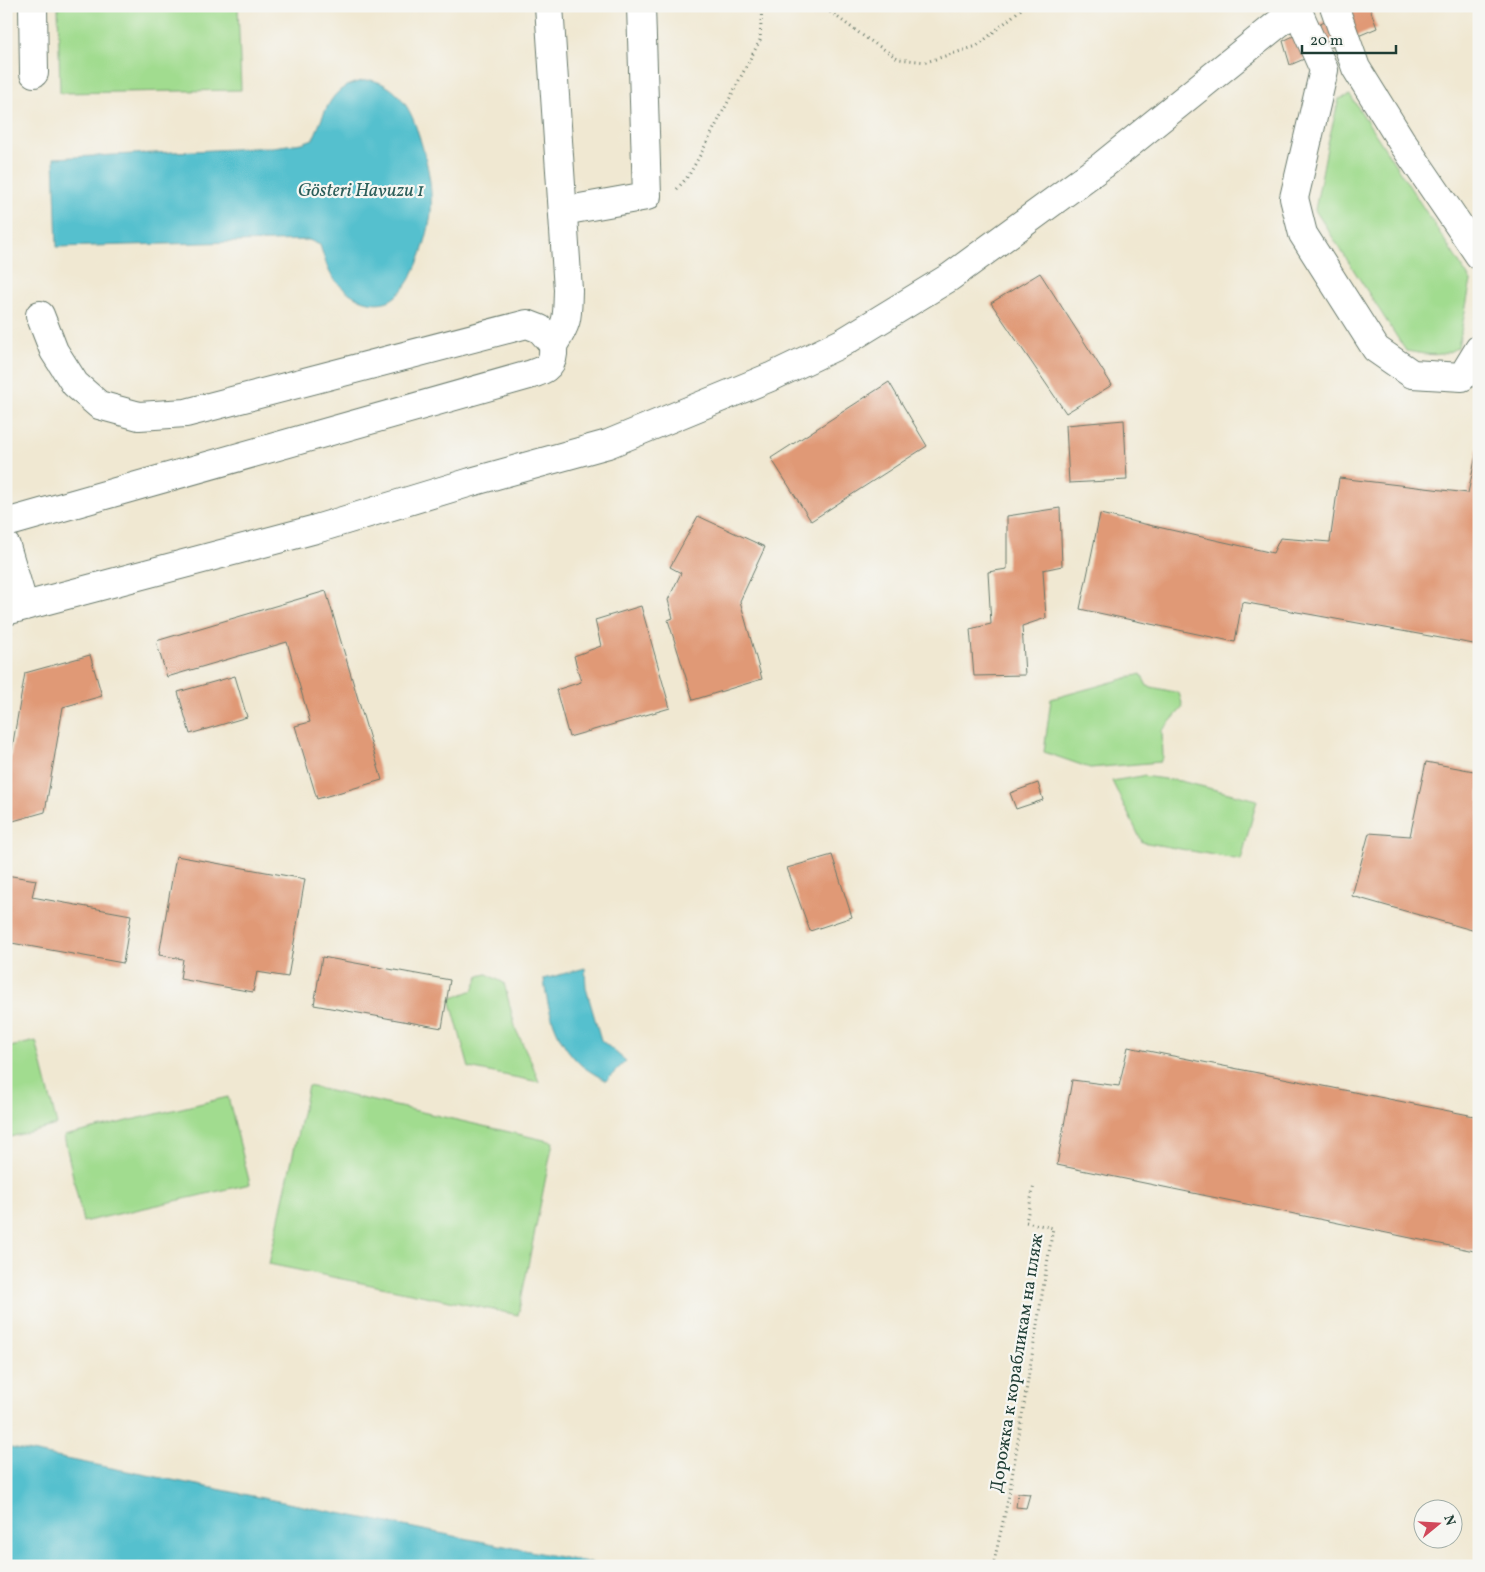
<svg xmlns="http://www.w3.org/2000/svg" width="1485" height="1572" font-family="Vollkorn,serif">
<style>
.green{fill:#a1dc8f;stroke:#608c62}
.water{fill:#54c0ce;stroke:#3a7e81}
.building{fill:#e09976}
.lines{fill:none;stroke-linecap:round;stroke-linejoin:round}
.minor-casing{stroke:#68796b;stroke-width:30}
.path{stroke:#68796b;stroke-width:3;stroke-dasharray:1 4;stroke-linecap:butt}
.minor{stroke:#fff;stroke-width:28}
.labels{text-anchor:middle;stroke-width:4.5;stroke-linejoin:round;paint-order:stroke}
.street-label{font-size:18px;fill:#1f3d34;stroke:#f6f6f2}
.water-label{font-size:19px;font-style:italic;fill:#2c5e5a;stroke:#f6f6f2}
</style>
<rect width="100%" height="100%" fill="#f6f6f2"/>
<filter id="ink" filterUnits="userSpaceOnUse"><feTurbulence type="fractalNoise" baseFrequency=".02" numOctaves="2"/><feDisplacementMap in="SourceGraphic" scale="10" xChannelSelector="R" yChannelSelector="G"/><feConvolveMatrix kernelMatrix="1 2 1 2 8 2 1 2 1" color-interpolation-filters="sRGB"/></filter>
<filter id="wash" filterUnits="userSpaceOnUse"><feTurbulence type="fractalNoise" baseFrequency=".0096" numOctaves="4" result="noise"/><feDisplacementMap in="SourceGraphic" scale="20" xChannelSelector="R" yChannelSelector="G"/><feGaussianBlur stdDeviation="1.12" result="paint"/><feColorMatrix in="noise" values="0 0 0 0 0 0 0 0 0 0 0 0 0 0 0 0 0 1.4 0 .05"/><feComposite in="paint" operator="in"/></filter>
<g filter="url(#wash)">
<rect width="100%" height="100%" fill="#f0e8d2"/>
<g class="green">
<polygon points="58,6 238,6 241,90 60,93"/>
<path d="M1350,95L1471,281L1458,347C1440,359 1427,354 1406,351L1315,210L1328,143L1339,99Z"/>
<polygon points="1141,674 1147,686 1179,693 1183,707 1162,731 1163,757 1160,762 1090,768 1044,752 1051,699"/>
<polygon points="1142,776 1180,781 1257,800 1241,860 1142,842 1112,781"/>
<polygon points="487,974 504,983 516,1030 531,1061 539,1082 469,1068 450,999 473,990 479,976"/>
<polygon points="36,1041 57,1125 6,1138 6,1048"/>
<polygon points="308,1086 553,1142 518,1315 269,1264"/>
<polygon points="228,1097 250,1184 83,1222 64,1136"/>
</g>
<g class="water">
<path d="M371,80C396,85 410,107 417,130C426,156 433,184 431,212C429,236 413,291 388,301C379,304 370,303 362,300C350,295 337,285 330,273C326,265 323,254 320,245L309,240L57,247L54,158L273,147L302,143L313,139C328,107 330,83 371,80Z"/>
<path d="M585,968L586,988L601,1040L626,1061L606,1081C597,1075 584,1069 577,1061C556,1040 547,1008 544,979Z"/>
<polygon points="6,1447 605,1566 6,1566"/>
</g>
<g id="blocks">
<g class="building">
<polygon points="1356,6 1369,6 1377,28 1290,65 1283,41"/>
<polygon points="1040,273 1112,385 1066,413 991,303"/>
<polygon points="889,382 927,446 811,521 771,458"/>
<polygon points="1124,420 1127,480 1069,483 1066,425"/>
<polygon points="1478,446 1479,645 1242,602 1235,642 1080,609 1100,514 1273,553 1280,538 1330,542 1339,478 1468,493"/>
<polygon points="1060,508 1062,566 1043,570 1046,618 1022,626 1025,675 974,676 970,629 991,624 988,572 1007,569 1007,516"/>
<polygon points="698,516 765,547 740,601 762,679 693,700 668,620 673,618 668,600 681,573 670,567"/>
<polygon points="326,591 382,780 317,799 295,726 310,722 287,642 167,677 156,641"/>
<polygon points="641,606 670,708 569,737 556,690 581,682 574,656 601,646 595,620"/>
<polygon points="90,655 102,696 63,707 45,812 6,823 6,767 9,766 25,673"/>
<polygon points="235,676 247,717 190,734 178,692"/>
<polygon points="1426,762 1479,772 1479,932 1352,896 1369,833 1410,836"/>
<polygon points="1038,783 1043,800 1016,809 1010,793"/>
<polygon points="832,855 852,917 810,931 787,868"/>
<polygon points="176,856 305,879 288,977 257,972 253,992 180,979 183,959 159,955"/>
<polygon points="6,875 36,880 32,897 131,915 123,963 6,942"/>
<polygon points="322,957 450,980 442,1028 314,1005"/>
<polygon points="1128,1047 1479,1117 1479,1252 1057,1165 1072,1080 1119,1086"/>
<polygon points="1018,1493 1030,1494 1026,1508 1016,1507"/>
</g>
</g>
</g>
<g filter="url(#ink)">
<use href="#blocks" fill-opacity="0" stroke="#68796b" stroke-width="1"/>
<g class="lines">
<g class="minor-casing">
<g id="minor">
<polyline points="33,6 34,73"/>
<polyline points="1334,6 1356,68 1402,142 1479,255"/>
<polyline points="1297,9 1324,70 1294,198 1303,234 1376,349 1412,374 1462,377 1479,349"/>
<polyline points="563,211 647,196 641,6"/>
<polyline points="40,315 54,351 75,384 99,405 139,416 186,413 527,324 540,329 553,344"/>
<path d="M6,523L529,375C541,371 552,368 553,354C553,350 553,345 555,342C569,320 567,316 568,290L549,6"/>
<polyline points="6,546 24,606"/>
<polyline points="6,611 316,529 471,482 608,444 773,376 842,343 950,277 1103,165 1300,6"/>
</g>
</g>
<g class="path">
<polyline points="822,6 866,38 899,59 926,62 977,46 1020,10 1022,6"/>
<polyline points="677,189 689,175 703,150 760,40 762,6"/>
<polyline points="993,1566 1009,1495 1053,1228 1026,1222 1034,1185"/>
</g>
<use href="#minor" class="minor"/>
</g>
</g>
<g class="labels">
<g class="street-label">
<text transform="translate(1016 1363) rotate(-81)" y="6">Дорожка к корабликам на пляж</text>
</g>
<g class="water-label">
<text x="361" y="196">Gösteri Havuzu 1</text>
</g>
</g>
<rect width="1485" height="1572" fill="none" stroke="#f6f6f2" stroke-width="25"/>
<g transform="translate(1438 1524) rotate(72)"><circle r="24" fill="#f6f6f2" stroke="#a0aca6"/>
<path d="M0-4L9 19L0 12L-9 19Z" fill="#d1495b"/>
<text y="-8" font-size="14" font-weight="bold" text-anchor="middle" fill="#1f3d34">N</text>
</g>
<path d="M1302 45v8h94v-8" fill="none" stroke="#1f3d34" stroke-width="2.5"/>
<text x="1310" y="45" font-size="15" fill="#1f3d34" stroke="#f6f6f2" stroke-width="4" paint-order="stroke">20 m</text>
</svg>
